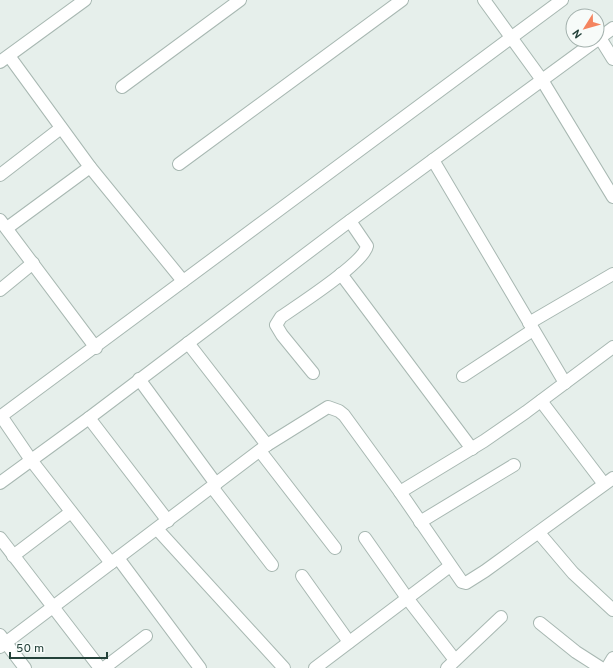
<svg xmlns="http://www.w3.org/2000/svg" width="613" height="668" font-family="Overpass,sans-serif">
<style>
.lines{fill:none;stroke-linecap:round;stroke-linejoin:round}
.street-casing{stroke:#a8b8b2;stroke-width:14}
.street{stroke:#fff;stroke-width:12}
</style>
<rect width="100%" height="100%" fill="#e6efeb"/>
<g class="lines">
<g class="street-casing">
<g id="street">
<polyline points="484,0 542,80 613,197"/>
<polyline points="600,38 613,59"/>
<polyline points="9,56 90,167 183,281"/>
<polyline points="0,62 85,0"/>
<polyline points="122,87 240,0"/>
<polyline points="433,160 565,383"/>
<polyline points="179,164 402,0"/>
<polyline points="0,175 61,128"/>
<polyline points="0,220 96,348"/>
<polyline points="7,228 90,167"/>
<polyline points="341,274 472,449"/>
<polyline points="0,290 33,263"/>
<polyline points="529,323 613,274"/>
<polyline points="188,343 267,445"/>
<path d="M313,373L282,335L276,325L281,317C297,306 364,263 367,246L350,221"/>
<polyline points="463,376 533,330"/>
<polyline points="139,379 216,484"/>
<polyline points="541,401 604,484"/>
<polyline points="1,416 31,460 111,563"/>
<path d="M0,417C188,279 374,138 562,0"/>
<polyline points="89,418 168,521"/>
<polyline points="260,451 335,548"/>
<polyline points="0,483 89,418 343,226 613,28"/>
<polyline points="212,487 272,565"/>
<polyline points="400,492 484,441 526,412 613,347"/>
<polyline points="420,522 514,465"/>
<polyline points="157,529 284,668"/>
<polyline points="539,533 573,573 613,610"/>
<polyline points="0,538 100,668"/>
<polyline points="365,538 407,598 455,660"/>
<polyline points="13,556 71,512"/>
<polyline points="118,558 200,668"/>
<polyline points="302,576 349,642"/>
<polyline points="540,623 576,652 601,668"/>
<polyline points="0,635 25,668"/>
<polyline points="0,647 267,445 328,407 339,411 344,415 400,492 462,582 466,583 485,571 613,478"/>
<polyline points="104,668 146,636"/>
<polyline points="315,668 450,566"/>
<polyline points="447,668 501,617"/>
<polyline points="607,668 613,658"/>
</g>
</g>
<use href="#street" class="street"/>
</g>
<g transform="translate(585 28) rotate(233)"><circle r="19" fill="#f7fbf9" stroke="#a3b1ad"/>
<path d="M0-3L7 15L0 10L-7 15Z" fill="#f4845f"/>
<text y="-6" font-size="11" font-weight="bold" text-anchor="middle" fill="#24423a">N</text>
</g>
<path d="M10 652v6h97v-6" fill="none" stroke="#24423a" stroke-width="2"/>
<text x="16" y="652" font-size="12" fill="#24423a" stroke="#f7fbf9" stroke-width="3" paint-order="stroke">50 m</text>
</svg>
